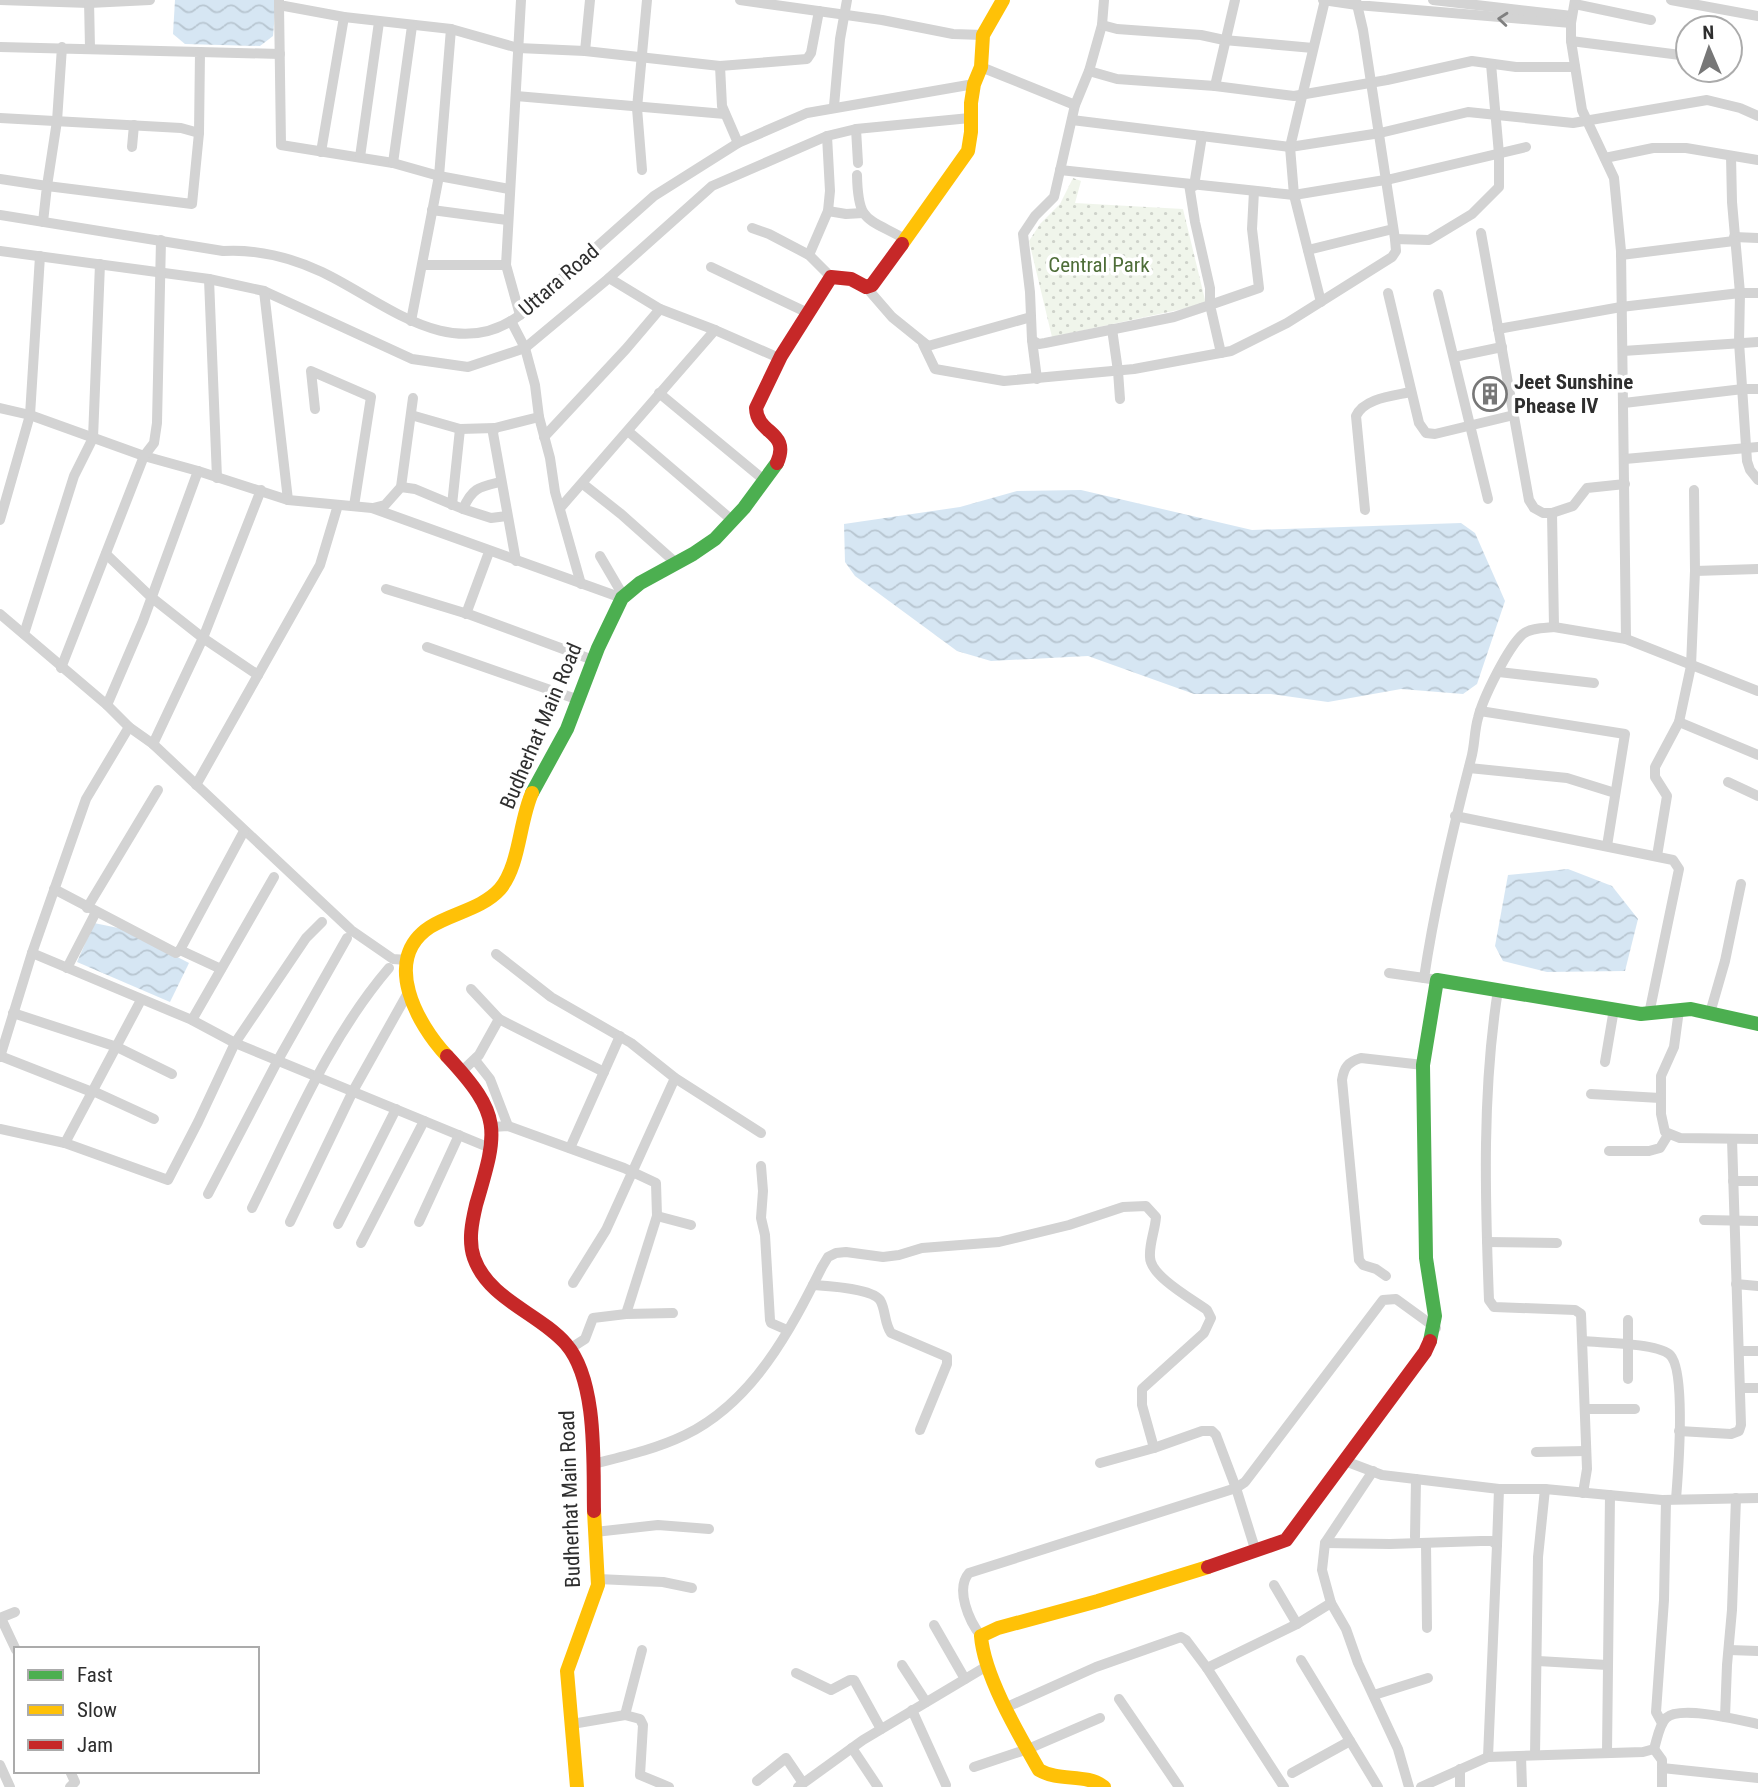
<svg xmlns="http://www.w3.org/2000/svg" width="1758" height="1787" font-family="'Roboto Condensed',sans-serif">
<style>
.park{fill:url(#park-dots)}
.water{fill:url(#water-waves)}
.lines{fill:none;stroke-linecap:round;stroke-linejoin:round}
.street{stroke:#d3d3d3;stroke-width:10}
.fast{stroke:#4caf50;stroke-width:14}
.slow{stroke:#ffc107;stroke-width:14}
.jam{stroke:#c62828;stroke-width:14}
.oneway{stroke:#808080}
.labels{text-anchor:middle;stroke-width:7;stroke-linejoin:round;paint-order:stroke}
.park-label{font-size:21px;fill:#4e6d38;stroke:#fff}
.street-label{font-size:21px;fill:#2e2e2e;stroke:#fff}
.poi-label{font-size:21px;font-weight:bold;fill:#2e2e2e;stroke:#fff;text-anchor:start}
</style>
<defs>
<pattern id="park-dots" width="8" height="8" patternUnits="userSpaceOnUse" patternTransform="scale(1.75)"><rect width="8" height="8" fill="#f0f5eb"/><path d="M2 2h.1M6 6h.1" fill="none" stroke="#ced2ca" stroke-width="1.8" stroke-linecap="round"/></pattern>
<pattern id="water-waves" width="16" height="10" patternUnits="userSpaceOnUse" patternTransform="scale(1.75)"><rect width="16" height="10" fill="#d6e6f3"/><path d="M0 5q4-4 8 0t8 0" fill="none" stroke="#b8c6d1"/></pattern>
</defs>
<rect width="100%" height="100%" fill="#fff"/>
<polygon class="park" points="1073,178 1081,181 1075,203 1183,209 1206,304 1052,337 1029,241 1040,224 1060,204"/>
<g class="water">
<polygon points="175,0 276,0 273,36 260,46 185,44 173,34"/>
<polygon points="1081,490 1252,530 1461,523 1475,533 1505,601 1477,684 1463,694 1401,689 1328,702 1271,694 1194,694 1088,656 991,661 957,651 855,576 845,562 844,524 960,507 1017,491"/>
<polygon points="1568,869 1612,886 1638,919 1625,971 1547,972 1503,961 1495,946 1508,875"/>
<polygon points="94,923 123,929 189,963 170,1002 77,962"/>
</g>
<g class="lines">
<g class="street">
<polyline points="0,0 89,3 150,0"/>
<polyline points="89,0 90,48"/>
<polyline points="279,0 279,5 344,17 451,29 518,48 585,51 720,66 807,59 811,53 819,11"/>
<polyline points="740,0 882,20 953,34 983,35"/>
<polyline points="1104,0 1102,25 1089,71 1075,105 1054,197 1035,216 1023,234 1030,292 1032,340 1039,344 1045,343 1174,317 1210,305 1210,288 1195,222 1189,184"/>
<polyline points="1323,0 1357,5 1571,23"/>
<polyline points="1433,0 1572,16"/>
<polyline points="1575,0 1571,23 1571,41 1582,110 1614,178 1621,251 1626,639 1758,691"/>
<polyline points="1671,0 1758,16"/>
<polyline points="1575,4 1651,20"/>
<polyline points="279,5 281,145 393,163 439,176 509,189"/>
<polyline points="1102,25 1117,29 1201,35 1224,40 1313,48"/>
<polyline points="1571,41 1688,56"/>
<polyline points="0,47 200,52 199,133 192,204 47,186 57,121 62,47"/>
<polyline points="585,51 590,0"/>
<polyline points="200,52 280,54"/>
<polyline points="720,66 722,106 738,143"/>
<polyline points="981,67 1075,105"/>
<polyline points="1089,71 1117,79 1215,86 1294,96 1387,80 1472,61 1516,67 1575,67"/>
<polyline points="1215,86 1235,0"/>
<polyline points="516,96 725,114"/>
<polyline points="834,106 840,39 847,0"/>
<polyline points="0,118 181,128 199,133"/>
<polyline points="1072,120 1290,147 1380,133 1468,112 1573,123 1707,100 1740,108 1758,116"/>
<polyline points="856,129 858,163"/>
<polyline points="132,147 134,125"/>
<polyline points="321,152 344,17"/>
<polyline points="1731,156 1732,202 1740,293 1739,342 1747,461 1750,470 1758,480"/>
<polyline points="360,157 379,22"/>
<polyline points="1605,158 1653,148 1686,148 1758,160"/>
<polyline points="393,163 412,26"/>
<polyline points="642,170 637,108 647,0"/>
<polyline points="1060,170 1294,195 1391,179 1526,147"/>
<path d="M857,175C858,223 866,217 905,239"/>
<polyline points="0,179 47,186 43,222"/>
<polyline points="1194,186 1202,136"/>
<polyline points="432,210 507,220"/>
<polyline points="828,211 846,214 863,213"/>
<path d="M0,215L223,251C258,249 290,257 322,272C383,301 452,366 520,315L654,196L738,143L807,113L974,84"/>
<polyline points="752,228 769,234 809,255 831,277"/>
<polyline points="1481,233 1529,500 1534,508 1543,513 1552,513 1573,506 1587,488 1625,484"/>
<polyline points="1734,237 1758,238"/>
<polyline points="1395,239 1429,240 1472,214 1499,187 1499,154 1491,64"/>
<polyline points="1308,250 1393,229"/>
<polyline points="0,251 209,279 264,291 412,359 468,367 525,348 609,278 712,186 827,136 856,129 970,118"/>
<polyline points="809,255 828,211 830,191 827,136"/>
<polyline points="1621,255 1734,241"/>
<polyline points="423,265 506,265"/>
<polyline points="711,267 808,313"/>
<polyline points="609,278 660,309 715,330"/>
<polyline points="209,279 217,478"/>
<polyline points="866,287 892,317 928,346 1031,317"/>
<polyline points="264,291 288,500"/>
<polyline points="1388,293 1419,423 1426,433 1435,434 1514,415"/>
<polyline points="1438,294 1488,499"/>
<polyline points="1321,302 1294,195 1290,147 1325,0"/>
<polyline points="520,315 506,265 521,0"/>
<polyline points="411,321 439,176 451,29"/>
<polyline points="511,321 525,348 535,385 539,417 550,458 555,492 581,584"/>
<polyline points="1112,329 1118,371 1120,399"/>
<polyline points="1498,329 1621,307 1740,293 1758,293"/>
<polyline points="1032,340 1037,379"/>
<polyline points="923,344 935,369 1004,381 1134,369 1231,351 1287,323 1392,257 1396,251 1395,239 1363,30 1356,0"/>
<polyline points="1623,351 1758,342"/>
<polyline points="1221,353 1210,305 1259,288 1252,229 1254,191"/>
<polyline points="1454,357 1502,347"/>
<polyline points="659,393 764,480"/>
<polyline points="1624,403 1743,389 1758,389"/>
<polyline points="0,408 30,415 144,456 198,471 288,500 372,508 622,598"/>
<polyline points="315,409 311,371 371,397 354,506"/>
<polyline points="411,415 460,429 495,428"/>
<polyline points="629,432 733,521"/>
<polyline points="544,437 626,349 660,309"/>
<polyline points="1625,459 1758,447"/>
<path d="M500,482C479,487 472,488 463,509L491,518L507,516"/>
<polyline points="583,484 621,514 676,563"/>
<polyline points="401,487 413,398"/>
<polyline points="452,505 460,429"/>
<polyline points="561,507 715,330 779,358"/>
<polyline points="373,508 385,505 401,487 415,489 463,509"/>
<path d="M1365,510L1356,416C1364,398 1393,396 1411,392"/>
<polyline points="1552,513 1554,627 1626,639"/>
<polyline points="0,520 30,415 40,256"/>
<polyline points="106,554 151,597 203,638 261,490"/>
<polyline points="600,556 624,597"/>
<polyline points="516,561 493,433 495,428 539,417"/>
<polyline points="1695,571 1758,569"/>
<polyline points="386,589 471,615 593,660"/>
<polyline points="0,614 107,705 129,727 153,744 351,930 393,959 407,960"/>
<polyline points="466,614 489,552"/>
<polyline points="24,634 74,476 93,438 100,264"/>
<polyline points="427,647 579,700"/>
<polyline points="61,668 144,456 154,443 157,423 161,240"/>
<polyline points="1499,672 1594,683"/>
<polyline points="258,675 320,565 338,505"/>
<polyline points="107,705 143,621 198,471"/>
<polyline points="1480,711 1625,734 1607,846"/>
<polyline points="1679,722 1758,755"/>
<polyline points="153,744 203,638 258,675 196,785"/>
<polyline points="1469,768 1567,778 1615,793"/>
<polyline points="1728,782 1758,796"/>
<polyline points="1455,816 1673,860 1679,869 1649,1014"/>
<polyline points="1657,856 1667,796 1655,777 1655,767 1679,722 1691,666 1695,571 1694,490"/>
<polyline points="54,889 176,953 180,950 244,831"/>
<polyline points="87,908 158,790"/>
<polyline points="180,950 221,969"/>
<polyline points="32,953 192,1020 235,1043 490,1148"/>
<polyline points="496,954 551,997 631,1043 675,1078 761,1133"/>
<polyline points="67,968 96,912"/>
<polyline points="1389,973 1431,979"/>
<path d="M1424,978C1435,904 1452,832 1471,759C1475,745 1474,732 1478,718C1483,698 1508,647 1523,634C1530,628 1544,628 1554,627"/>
<path d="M1498,990C1482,1091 1485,1197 1489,1300L1494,1307L1575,1310L1581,1314L1587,1469L1583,1493"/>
<polyline points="1679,1010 1674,1047 1661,1076 1661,1114 1665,1132 1680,1138 1758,1139"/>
<polyline points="13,1013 117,1047 172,1074"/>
<polyline points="1710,1013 1725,961 1741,884"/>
<polyline points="499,1019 604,1072"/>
<polyline points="192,1020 274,877"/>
<polyline points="0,1056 92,1092"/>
<polyline points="0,1057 32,953 86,799 129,727"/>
<polyline points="475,1060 490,1079 508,1126"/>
<polyline points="1605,1062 1614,1009"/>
<polyline points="460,1073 479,1055 499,1019 471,989"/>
<polyline points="93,1091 154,1119"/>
<polyline points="1591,1094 1660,1098"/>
<polyline points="492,1127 508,1126 624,1168 656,1183 657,1216 691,1225"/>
<polyline points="0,1129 65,1143 168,1180 198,1122 235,1043 306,938 322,922"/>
<polyline points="65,1143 141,1000"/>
<polyline points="570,1148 620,1036"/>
<polyline points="1609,1151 1649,1151 1660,1148 1668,1135"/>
<polyline points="761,1166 763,1191 761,1218 765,1235 770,1320 771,1323 787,1330"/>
<polyline points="1733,1181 1758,1181"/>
<polyline points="208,1194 278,1060 347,938"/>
<path d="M252,1208C293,1126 329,1038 389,968"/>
<polyline points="1704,1220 1758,1221"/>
<polyline points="290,1222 353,1091 409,991"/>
<polyline points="419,1222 459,1135"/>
<polyline points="338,1224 396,1109"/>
<polyline points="1487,1242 1557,1243"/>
<polyline points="361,1243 424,1121"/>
<path d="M1386,1276L1376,1269L1363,1265L1359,1260L1342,1080C1344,1067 1348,1062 1361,1058L1423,1065"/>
<polyline points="573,1283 606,1230 675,1078"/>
<polyline points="1736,1284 1758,1286"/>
<path d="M813,1285C827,1286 871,1288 880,1300C886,1310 884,1323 891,1333L947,1357V1364L920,1430"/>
<polyline points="626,1314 657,1216"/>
<polyline points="1628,1320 1628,1379"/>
<path d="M1583,1341C1604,1343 1654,1343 1669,1354C1687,1367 1678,1474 1676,1499"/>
<polyline points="571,1348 585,1339 593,1318 626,1314 673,1313"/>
<polyline points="1740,1351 1758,1351"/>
<polyline points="1741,1388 1758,1388"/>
<polyline points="1585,1409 1635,1409"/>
<polyline points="1679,1431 1731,1434 1739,1431 1741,1425 1732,1139"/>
<polyline points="1536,1452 1586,1451"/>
<polyline points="1345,1461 1382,1475 1499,1489 1545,1489 1662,1500 1758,1498"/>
<polyline points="1100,1463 1154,1448 1202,1431 1212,1431 1216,1435 1236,1488 1256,1552"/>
<path d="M593,1464C625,1456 656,1449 685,1435C753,1402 790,1331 822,1267L828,1257L836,1253L846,1252L883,1257L899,1255L922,1248L999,1242L1069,1225L1123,1207L1146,1206L1156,1217C1155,1231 1149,1244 1150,1257C1150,1276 1192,1299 1207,1310L1211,1318L1204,1333L1142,1389V1405L1154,1448"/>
<polyline points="595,1532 658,1525 709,1529"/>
<polyline points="1415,1537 1416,1479"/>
<polyline points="1325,1543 1390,1544 1481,1541 1492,1541 1497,1545 1488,1757"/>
<polyline points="1426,1543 1427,1628"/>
<polyline points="1497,1545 1499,1489"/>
<polyline points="598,1579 663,1582 692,1588"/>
<polyline points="1274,1585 1297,1624"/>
<polyline points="1331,1603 1346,1629 1358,1663 1398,1749 1409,1787"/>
<polyline points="0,1618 15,1612"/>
<polyline points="1,1618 16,1650"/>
<polyline points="934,1625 965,1679"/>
<path d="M981,1636C969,1621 955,1589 969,1573L1236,1488L1245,1482L1383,1300L1396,1299L1436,1328"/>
<polyline points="1729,1650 1758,1651"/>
<polyline points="1301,1660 1378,1787"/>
<polyline points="1538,1661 1607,1665"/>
<polyline points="902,1665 926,1702"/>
<polyline points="1207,1668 1297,1624 1331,1603 1322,1570 1325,1543 1373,1471"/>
<polyline points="796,1673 831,1690 850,1680 854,1680 881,1729"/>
<polyline points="1374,1695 1428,1678"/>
<polyline points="1119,1699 1179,1787"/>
<polyline points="1007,1707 1096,1667 1181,1637 1186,1640 1207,1668 1284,1787"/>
<polyline points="912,1710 946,1785"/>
<polyline points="625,1715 642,1650"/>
<polyline points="1725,1717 1727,1665 1732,1610 1736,1498"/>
<polyline points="1662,1723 1656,1712 1664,1600 1666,1500"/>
<polyline points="572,1724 625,1715 640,1719 643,1725 640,1775 669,1787"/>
<polyline points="852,1748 878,1787"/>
<polyline points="1654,1749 1662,1760 1662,1787"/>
<polyline points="1607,1753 1610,1495"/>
<polyline points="1535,1755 1538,1557 1545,1489"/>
<polyline points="1521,1756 1522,1787"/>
<polyline points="0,1765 10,1787"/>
<polyline points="974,1767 1028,1749 1100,1718"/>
<polyline points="1662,1768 1758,1778"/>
<polyline points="1460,1769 1460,1787"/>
<polyline points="1292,1773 1350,1741"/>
<polyline points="757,1781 786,1758 803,1783"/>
<polyline points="70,1787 75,1782 70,1771"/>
<polyline points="798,1787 863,1740 987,1666"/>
<path d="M1421,1787L1488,1757L1643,1752L1654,1749C1657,1740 1659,1725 1666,1718C1680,1705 1739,1720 1758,1724"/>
</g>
<g class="fast">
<polyline points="532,793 567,729 598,648 622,598 640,583 693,554 715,539 744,508 777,463"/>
<polyline points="1430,1341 1435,1316 1426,1258 1423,1065 1437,980 1641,1014 1691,1009 1758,1024"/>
</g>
<g class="slow">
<polyline points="902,244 968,151 971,132 971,103 974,84 981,67 983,35 1003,0"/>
<path d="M447,1056C417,1024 381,959 430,927C452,913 482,909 500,889C520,865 519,822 532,793"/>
<polyline points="577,1787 567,1671 598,1585 594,1511"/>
<path d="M1104,1787C1086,1773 1060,1782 1039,1770C1019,1735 984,1676 981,1636L998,1628L1098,1601L1208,1567"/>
</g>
<g class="jam">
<path d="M777,463C791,431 757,435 756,408L781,356L831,277L851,279L866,287L872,285L902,244"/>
<path d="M447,1056C503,1116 498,1130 476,1205C472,1222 468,1241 474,1258C489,1300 539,1313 566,1344C598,1381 593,1464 594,1511"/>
<polyline points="1208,1567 1286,1540 1425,1352 1430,1341"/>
</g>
</g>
<defs><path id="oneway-chevron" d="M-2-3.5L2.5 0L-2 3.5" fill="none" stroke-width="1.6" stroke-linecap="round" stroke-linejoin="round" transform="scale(1.75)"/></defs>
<use class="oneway" href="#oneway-chevron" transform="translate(1503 19) rotate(-175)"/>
<defs>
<g id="building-ring" transform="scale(1.75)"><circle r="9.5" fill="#fff" stroke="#777" stroke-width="1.5"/><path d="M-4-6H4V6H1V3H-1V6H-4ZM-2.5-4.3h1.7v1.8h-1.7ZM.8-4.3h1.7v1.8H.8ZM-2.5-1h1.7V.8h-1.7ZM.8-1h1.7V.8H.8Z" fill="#777"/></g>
</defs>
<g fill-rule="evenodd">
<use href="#building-ring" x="1490" y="394"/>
</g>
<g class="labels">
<g class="park-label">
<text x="1099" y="272">Central Park</text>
</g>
<g class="street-label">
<text transform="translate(559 280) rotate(-41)" y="7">Uttara Road</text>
<text transform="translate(541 726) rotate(-67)" y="7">Budherhat Main Road</text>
<text transform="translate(570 1499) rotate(-92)" y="7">Budherhat Main Road</text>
</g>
<g class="poi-label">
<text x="1514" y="389">Jeet Sunshine<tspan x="1514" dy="24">Phease IV</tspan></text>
</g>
</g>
<rect x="14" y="1647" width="245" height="126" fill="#ffffff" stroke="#ababab" stroke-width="2"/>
<rect x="28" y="1670" width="35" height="10" fill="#4caf50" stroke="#ababab" stroke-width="2"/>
<text x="77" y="1682" font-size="21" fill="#2e2e2e">Fast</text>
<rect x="28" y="1705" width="35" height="10" fill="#ffc107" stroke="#ababab" stroke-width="2"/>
<text x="77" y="1717" font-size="21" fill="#2e2e2e">Slow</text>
<rect x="28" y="1740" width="35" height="10" fill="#c62828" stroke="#ababab" stroke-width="2"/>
<text x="77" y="1752" font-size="21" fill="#2e2e2e">Jam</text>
<g transform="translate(1709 49) rotate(358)"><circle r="33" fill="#ffffff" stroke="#ababab" stroke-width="2"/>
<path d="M0-5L12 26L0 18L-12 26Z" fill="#777777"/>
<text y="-10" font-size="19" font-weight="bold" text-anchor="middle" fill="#2e2e2e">N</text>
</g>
</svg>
